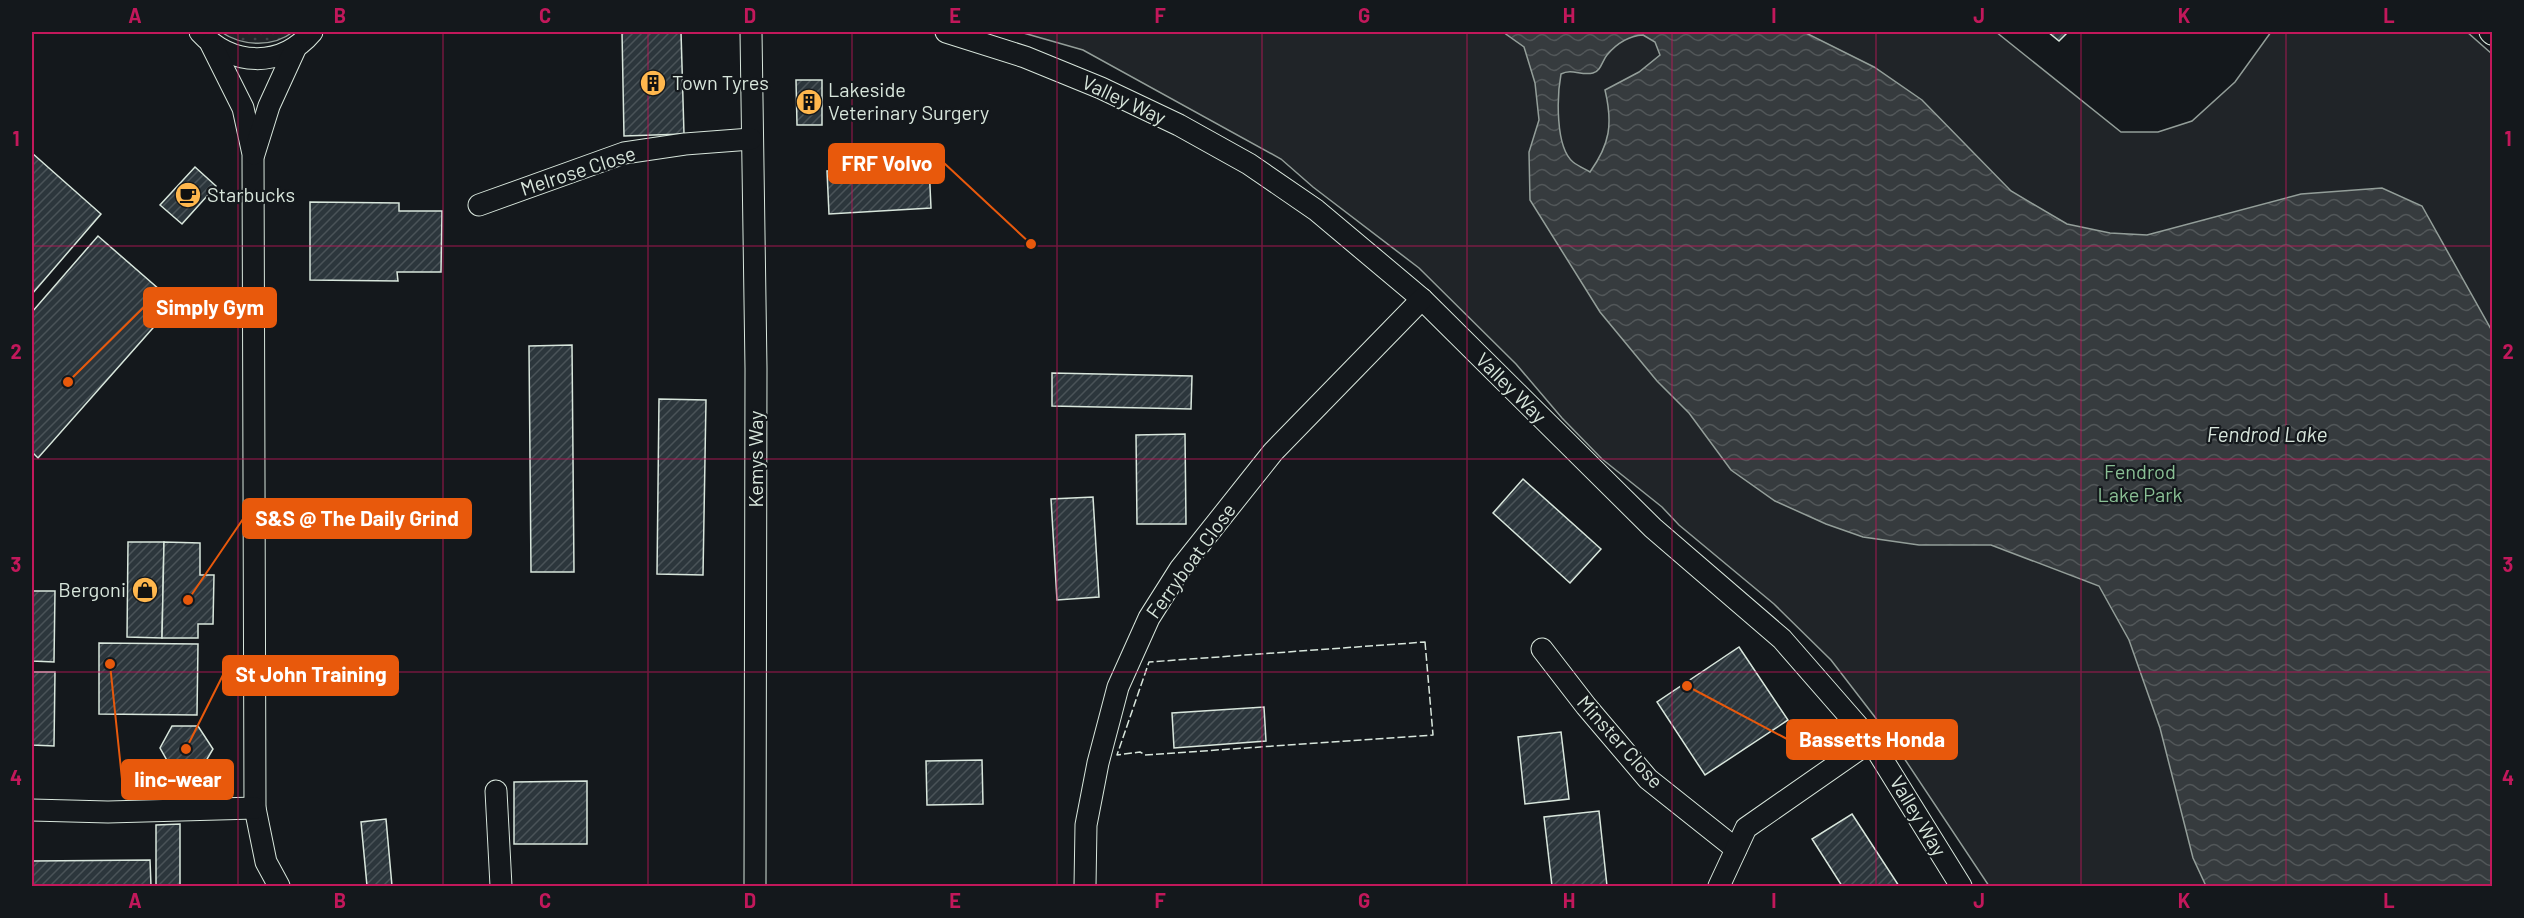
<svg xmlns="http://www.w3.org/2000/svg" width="2524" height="918" font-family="Barlow,sans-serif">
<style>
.grass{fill:url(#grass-dots);stroke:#939e99;stroke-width:1.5}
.park{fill:#202428;stroke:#939e99;stroke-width:1.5}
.water{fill:url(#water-waves);stroke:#939e99;stroke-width:1.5;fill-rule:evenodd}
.building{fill:url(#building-hatch);stroke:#d8e6dc;stroke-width:1.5}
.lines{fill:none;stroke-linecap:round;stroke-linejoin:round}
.minor-casing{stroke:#d8e6dc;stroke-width:23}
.minor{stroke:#14181c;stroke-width:21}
.fence{stroke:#d8e6dc;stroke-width:1.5;stroke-dasharray:8 3;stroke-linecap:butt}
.grid{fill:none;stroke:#c2185b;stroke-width:1.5;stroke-opacity:0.55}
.labels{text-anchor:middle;stroke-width:4.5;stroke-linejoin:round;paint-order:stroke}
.poi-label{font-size:20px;fill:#d8e6dc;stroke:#14181c;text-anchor:start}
.street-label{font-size:20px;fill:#d8e6dc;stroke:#14181c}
.park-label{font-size:20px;fill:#8ac095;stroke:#14181c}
.water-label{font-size:21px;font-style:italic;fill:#d8e6dc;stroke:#14181c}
.leader{fill:none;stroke:#e8590c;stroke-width:2}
.callout-dot{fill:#e8590c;stroke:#14181c;stroke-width:2}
.callout{fill:#e8590c;stroke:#e8590c;stroke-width:2}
.callout-label{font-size:21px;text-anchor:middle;font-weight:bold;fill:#fff}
.neatline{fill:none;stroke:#c2185b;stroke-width:2}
.grid-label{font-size:20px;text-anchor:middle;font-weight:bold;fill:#c2185b}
</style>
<defs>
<pattern id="grass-dots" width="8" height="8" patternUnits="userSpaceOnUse" patternTransform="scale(1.5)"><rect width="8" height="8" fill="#202428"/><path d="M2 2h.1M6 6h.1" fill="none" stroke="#404447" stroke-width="1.8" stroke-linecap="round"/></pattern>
<pattern id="water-waves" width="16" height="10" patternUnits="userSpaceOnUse" patternTransform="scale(1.5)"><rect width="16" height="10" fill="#363b3e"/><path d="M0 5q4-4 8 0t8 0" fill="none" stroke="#525759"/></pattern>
<pattern id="building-hatch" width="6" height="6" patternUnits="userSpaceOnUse" patternTransform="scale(1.5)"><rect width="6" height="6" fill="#2c363c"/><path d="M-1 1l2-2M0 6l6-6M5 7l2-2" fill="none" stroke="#4a5358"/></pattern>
</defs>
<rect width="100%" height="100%" fill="#14181c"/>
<path class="grass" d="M221,32H293C272,48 242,46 221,32Z"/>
<polygon class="park" points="1020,32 1996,32 2121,132 2158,132 2192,121 2235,82 2271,32 2467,32 2492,54 2492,886 1989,886 1888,734 1831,660 1774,604 1679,525 1662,507 1602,459 1562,418 1516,364 1419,268 1313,187 1281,159 1083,50"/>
<path class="water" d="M1503,32H1804L1874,67L1922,100L2011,191L2067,224L2110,233L2147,235L2301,194L2382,188L2422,206L2492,331V886H2206L2193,858L2160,728L2129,640L2099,586L1991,545H1919L1863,537L1826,524L1775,501L1731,470L1689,413L1657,381L1600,312L1530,200L1529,152L1539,120L1535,83L1524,47ZM1643,35L1655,42L1660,55L1639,72L1605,90C1613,124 1610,144 1590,172C1585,169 1578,166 1573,162C1555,147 1557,95 1561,74C1572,68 1581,76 1593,73C1601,71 1602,61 1607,55C1617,43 1628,36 1643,35Z"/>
<g class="building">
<polygon points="622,32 681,32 684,134 624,136"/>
<polygon points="2048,32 2068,32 2059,41"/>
<polygon points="796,80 822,80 822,125 797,125"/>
<polygon points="32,153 101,214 32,294"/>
<polygon points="929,165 931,208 829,214 827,171"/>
<polygon points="195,167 216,186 182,224 160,205"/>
<polygon points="310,202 399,203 399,211 442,211 441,272 397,272 398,281 310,280"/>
<polygon points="98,236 175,303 38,458 32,452 32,312"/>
<polygon points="572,345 574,572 531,572 529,346"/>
<polygon points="1052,373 1192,376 1191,409 1052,406"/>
<polygon points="659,399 706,400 703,575 657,574"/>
<polygon points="1185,434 1186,524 1137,524 1136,435"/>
<polygon points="1523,479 1601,549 1570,583 1493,513"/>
<polygon points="1093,497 1099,597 1057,600 1051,499"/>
<polygon points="128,542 164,542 162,638 127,637"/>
<polygon points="164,542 200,543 200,575 214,575 213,624 198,624 198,638 162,638"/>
<polygon points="32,591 55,591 54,662 32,661"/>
<polygon points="99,643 198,644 197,715 99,714"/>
<polygon points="1739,647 1788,720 1705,775 1657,702"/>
<polygon points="32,672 55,672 54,746 32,745"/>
<polygon points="1264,707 1266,741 1174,748 1172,713"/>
<polygon points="172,726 198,726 213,749 200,771 173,771 160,748"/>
<polygon points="1561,732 1569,799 1525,804 1518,737"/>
<polygon points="982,760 983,804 927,805 926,761"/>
<polygon points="587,781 587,844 514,844 514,782"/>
<polygon points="1599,811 1607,886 1552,886 1544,817"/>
<polygon points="1852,814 1899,886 1842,886 1812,839"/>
<polygon points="386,819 392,886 367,886 361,822"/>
<polygon points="180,824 180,886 156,886 156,825"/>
<polygon points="150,860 151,886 32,886 32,861"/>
</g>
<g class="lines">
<g class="minor-casing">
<g id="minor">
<path d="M200,32C231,66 281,69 312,32"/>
<polyline points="751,32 756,368 755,886"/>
<polyline points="946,32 1025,57 1101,88 1179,125 1249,164 1316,210 1422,299 1653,528 1782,639 1871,741 1961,886"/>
<polyline points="2490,32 2492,34"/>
<polyline points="211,44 243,108 253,154 255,808 266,862 279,886"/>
<polyline points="254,154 269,106 296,47"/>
<polyline points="479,205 624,153 685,144 751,139"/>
<polyline points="1542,649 1586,706 1648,779 1736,849"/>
<polyline points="496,791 501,886"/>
<polyline points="32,810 108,812 255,808"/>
<polyline points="1085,886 1086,825 1098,763 1118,687 1149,618 1180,569 1273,452 1422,299"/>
<polyline points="1719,886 1746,828 1871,741"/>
</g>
</g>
<use href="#minor" class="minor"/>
<polygon class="fence" points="1425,642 1433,735 1145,755 1140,752 1117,755 1149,662"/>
</g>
<path class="grid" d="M238,32V886M443,32V886M648,32V886M852,32V886M1057,32V886M1262,32V886M1467,32V886M1672,32V886M1876,32V886M2081,32V886M2286,32V886M32,246H2492M32,459H2492M32,672H2492"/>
<defs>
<g id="building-disc" transform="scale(1.35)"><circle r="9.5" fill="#ffb74d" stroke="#14181c"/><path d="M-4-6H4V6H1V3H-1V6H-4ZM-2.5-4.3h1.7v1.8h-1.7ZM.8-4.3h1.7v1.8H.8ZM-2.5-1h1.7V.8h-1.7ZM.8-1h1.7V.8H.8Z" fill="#111"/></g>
<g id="cafe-disc" transform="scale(1.35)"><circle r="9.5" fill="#ffb74d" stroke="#14181c"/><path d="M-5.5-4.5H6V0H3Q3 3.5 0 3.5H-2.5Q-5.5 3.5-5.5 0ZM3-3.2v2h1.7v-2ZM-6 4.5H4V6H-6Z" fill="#111"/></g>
<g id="shop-disc" transform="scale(1.35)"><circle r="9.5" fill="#ffb74d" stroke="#14181c"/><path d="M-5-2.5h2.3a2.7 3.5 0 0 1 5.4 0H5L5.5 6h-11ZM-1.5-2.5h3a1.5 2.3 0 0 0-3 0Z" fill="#111"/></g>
</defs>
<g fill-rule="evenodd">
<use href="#building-disc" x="653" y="83"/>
<use href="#building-disc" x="809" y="102"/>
<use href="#cafe-disc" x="188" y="195"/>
<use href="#shop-disc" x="145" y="590"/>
</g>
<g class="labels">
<g class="poi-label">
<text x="672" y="90">Town Tyres</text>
<text x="828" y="97">Lakeside<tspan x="828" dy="23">Veterinary Surgery</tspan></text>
<text x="207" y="202">Starbucks</text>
<text x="126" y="597" text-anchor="end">Bergoni</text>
</g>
<g class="street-label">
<text transform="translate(1124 100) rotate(25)" y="7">Valley Way</text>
<text transform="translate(578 171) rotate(-18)" y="7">Melrose Close</text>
<text transform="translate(1511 388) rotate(45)" y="7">Valley Way</text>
<text transform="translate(756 459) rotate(-90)" y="7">Kemys Way</text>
<text transform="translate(1191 561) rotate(-54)" y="7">Ferryboat Close</text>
<text transform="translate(1620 742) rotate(48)" y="7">Minster Close</text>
<text transform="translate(1918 816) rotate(59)" y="7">Valley Way</text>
</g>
<g class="park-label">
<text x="2140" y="479">Fendrod<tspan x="2140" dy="23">Lake Park</tspan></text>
</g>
<g class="water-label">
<text x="2267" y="442">Fendrod Lake</text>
</g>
</g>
<path class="leader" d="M1031 244L944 163M68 382L144 307M188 600L243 519M186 749L223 675M1687 686L1787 739M110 664L122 779"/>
<g class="callout-dot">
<circle cx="1031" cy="244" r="6"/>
<circle cx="68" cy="382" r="6"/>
<circle cx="188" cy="600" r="6"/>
<circle cx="186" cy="749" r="6"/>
<circle cx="1687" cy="686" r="6"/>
<circle cx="110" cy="664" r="6"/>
</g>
<g class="callout">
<rect x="829" y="144" width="115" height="39" rx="6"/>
<rect x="144" y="288" width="132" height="39" rx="6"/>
<rect x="243" y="499" width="228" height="39" rx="6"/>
<rect x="223" y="656" width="175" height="39" rx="6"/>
<rect x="1787" y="720" width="170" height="39" rx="6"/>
<rect x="122" y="760" width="111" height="39" rx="6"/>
</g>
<g class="callout-label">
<text x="887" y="171">FRF Volvo</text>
<text x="210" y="315">Simply Gym</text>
<text x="357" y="526">S&amp;S @ The Daily Grind</text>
<text x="311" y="682">St John Training</text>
<text x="1872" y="747">Bassetts Honda</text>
<text x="178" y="787">linc-wear</text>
</g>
<rect width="2524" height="918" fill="none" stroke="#14181c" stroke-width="66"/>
<rect x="33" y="33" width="2458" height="852" class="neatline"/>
<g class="grid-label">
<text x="135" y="23">A</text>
<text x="340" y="23">B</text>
<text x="545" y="23">C</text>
<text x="750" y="23">D</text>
<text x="955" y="23">E</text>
<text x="1160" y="23">F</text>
<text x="1364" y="23">G</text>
<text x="1569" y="23">H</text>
<text x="1774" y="23">I</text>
<text x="1979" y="23">J</text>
<text x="2184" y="23">K</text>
<text x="2389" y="23">L</text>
<text x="16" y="146">1</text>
<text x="2508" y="146">1</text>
<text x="16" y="359">2</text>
<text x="2508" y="359">2</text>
<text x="16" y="572">3</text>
<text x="2508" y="572">3</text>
<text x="16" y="785">4</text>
<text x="2508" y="785">4</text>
<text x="135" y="908">A</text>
<text x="340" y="908">B</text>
<text x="545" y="908">C</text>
<text x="750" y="908">D</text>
<text x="955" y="908">E</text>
<text x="1160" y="908">F</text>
<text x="1364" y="908">G</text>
<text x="1569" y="908">H</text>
<text x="1774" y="908">I</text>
<text x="1979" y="908">J</text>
<text x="2184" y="908">K</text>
<text x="2389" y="908">L</text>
</g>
</svg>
